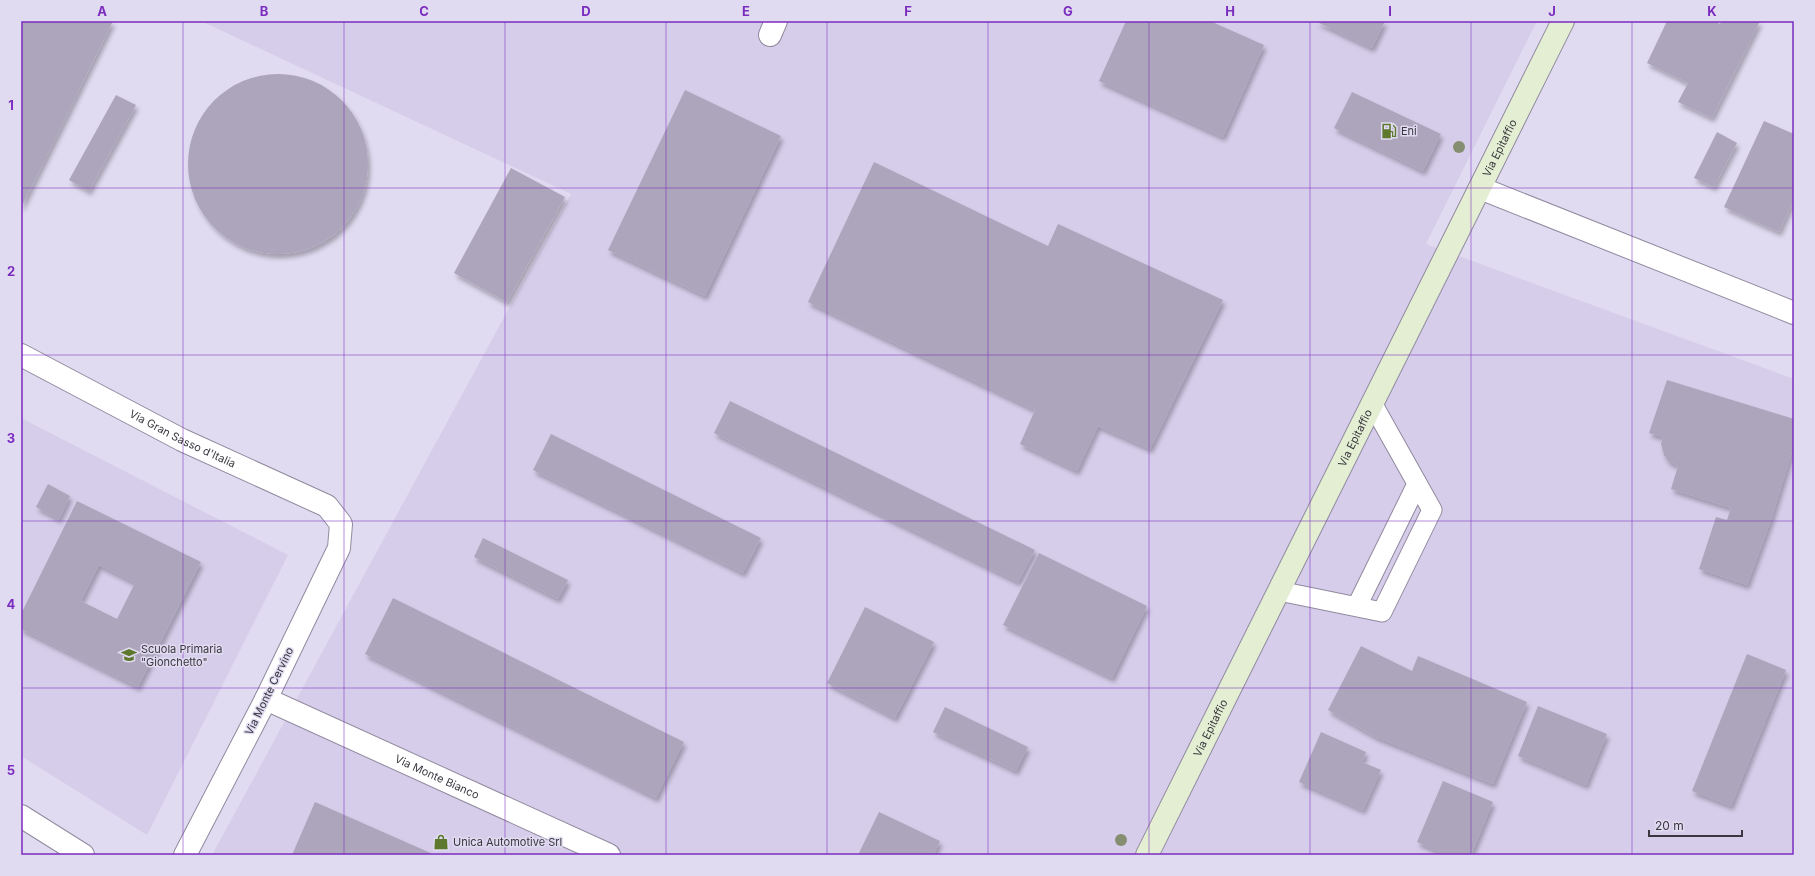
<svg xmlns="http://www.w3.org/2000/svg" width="1815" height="876" font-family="Inter,sans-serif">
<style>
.built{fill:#d6cdea}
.building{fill:#aca5bb;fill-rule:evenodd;filter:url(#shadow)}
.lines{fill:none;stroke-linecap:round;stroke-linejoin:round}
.lane-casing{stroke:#918a9f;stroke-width:21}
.street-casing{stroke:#918a9f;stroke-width:24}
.secondary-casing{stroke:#918a9f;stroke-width:24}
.lane{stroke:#fff;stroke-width:19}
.street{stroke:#fff;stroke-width:22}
.secondary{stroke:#e3eed2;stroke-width:22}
.tree{fill:#858e70}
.grid{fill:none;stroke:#7b2cbf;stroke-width:1;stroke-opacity:0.55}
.labels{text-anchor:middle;stroke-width:3;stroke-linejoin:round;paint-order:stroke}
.poi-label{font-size:11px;fill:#3a3740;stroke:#e1dbf1;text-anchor:start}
.street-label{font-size:11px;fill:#3a3740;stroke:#e1dbf1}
.neatline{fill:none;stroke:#7b2cbf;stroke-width:1.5}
.grid-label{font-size:13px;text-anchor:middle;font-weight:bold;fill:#7b2cbf}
</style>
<defs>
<filter id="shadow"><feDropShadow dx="2.5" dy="4.5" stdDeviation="2" flood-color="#0004"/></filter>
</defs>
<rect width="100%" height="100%" fill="#e1dbf1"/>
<g class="built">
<polygon points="201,21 1537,21 1426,244 1794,379 1794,855 212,855 571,194"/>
<polygon points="21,418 288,555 147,835 21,756"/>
</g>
<g class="building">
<polygon points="21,21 113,21 21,208"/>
<polygon points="1126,21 1210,21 1264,45 1223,137 1099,81"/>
<polygon points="1315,21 1385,21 1372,48"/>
<polygon points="1667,21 1715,21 1720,24 1721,21 1760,21 1712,118 1678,102 1688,83 1647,63"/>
<circle cx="278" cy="164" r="90"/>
<polygon points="685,90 781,136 705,296 608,250"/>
<polygon points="1352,92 1441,134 1423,171 1334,128"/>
<polygon points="116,95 136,105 89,191 69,180"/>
<polygon points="1764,121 1794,134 1794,199 1779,232 1724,207"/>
<polygon points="1717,132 1737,143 1714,187 1694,178"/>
<polygon points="874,162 1048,246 1058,224 1223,300 1150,449 1098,426 1077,471 1020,444 1035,410 808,302"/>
<polygon points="511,168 565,197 507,302 454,273"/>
<polygon points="1667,380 1794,419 1794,445 1771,520 1747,585 1699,569 1716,517 1727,520 1731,508 1671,489 1678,466 1668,461 1664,455 1661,444 1663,437 1649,433"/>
<polygon points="730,401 1035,550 1018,582 714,433"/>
<polygon points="551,434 761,538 743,573 533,470"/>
<polygon points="48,484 70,496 59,519 36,507"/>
<path d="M77,501L201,562L138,687L21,629V614ZM99,565L135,583L117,619L81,601Z"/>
<polygon points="483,538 568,580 558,599 474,557"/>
<polygon points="1039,553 1147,606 1112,678 1003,625"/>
<polygon points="393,598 684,742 656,798 365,654"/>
<polygon points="865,607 934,642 895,718 827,683"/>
<polygon points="1361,646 1412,671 1418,656 1527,702 1493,784 1376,737 1328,710"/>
<polygon points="1747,654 1786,670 1731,806 1692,791"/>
<polygon points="1538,706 1607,734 1586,785 1518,756"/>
<polygon points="945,707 1028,747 1016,771 933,732"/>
<polygon points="1321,732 1366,752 1362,762 1381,770 1363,810 1299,782"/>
<polygon points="1443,781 1493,802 1471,855 1446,855 1417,842"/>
<polygon points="315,802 435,855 292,855"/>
<polygon points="879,812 940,841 934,855 864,855 859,853"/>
</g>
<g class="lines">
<g class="lane-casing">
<g id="lane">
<polyline points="1279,591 1382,612 1432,510 1372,403"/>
<polyline points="1357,606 1417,484"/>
</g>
</g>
<g class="street-casing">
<g id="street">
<polyline points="770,35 776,21"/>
<polyline points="1480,188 1794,313"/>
<path id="s1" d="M21,355L182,440L327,506L341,524L339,548L266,699L185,855"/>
<path id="s2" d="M266,699L609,855"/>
<polyline points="21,816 83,855"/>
</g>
</g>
<g class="secondary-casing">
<g id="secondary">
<path id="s3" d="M1147,855L1563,21"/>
</g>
</g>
<use href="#lane" class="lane"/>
<use href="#street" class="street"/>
<use href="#secondary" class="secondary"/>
</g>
<g class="tree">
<circle cx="1459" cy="147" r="6"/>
<circle cx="1121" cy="840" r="6"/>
</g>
<path class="grid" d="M183,21V855M344,21V855M505,21V855M666,21V855M827,21V855M988,21V855M1149,21V855M1310,21V855M1471,21V855M1632,21V855M21,188H1794M21,355H1794M21,521H1794M21,688H1794"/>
<defs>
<g id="fuel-bare" transform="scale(1.2)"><path d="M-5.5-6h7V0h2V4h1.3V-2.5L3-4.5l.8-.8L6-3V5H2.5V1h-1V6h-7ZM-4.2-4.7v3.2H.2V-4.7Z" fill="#5e792d" stroke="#e1dbf1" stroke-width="2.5" paint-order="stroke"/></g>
<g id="school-bare" transform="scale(1.2)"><path d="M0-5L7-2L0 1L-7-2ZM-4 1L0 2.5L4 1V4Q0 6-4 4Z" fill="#5e792d" stroke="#e1dbf1" stroke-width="2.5" paint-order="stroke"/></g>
<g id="shop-bare" transform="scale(1.2)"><path d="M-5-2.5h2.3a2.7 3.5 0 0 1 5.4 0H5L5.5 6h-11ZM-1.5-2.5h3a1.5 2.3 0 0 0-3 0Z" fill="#5e792d" stroke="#e1dbf1" stroke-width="2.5" paint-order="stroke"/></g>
</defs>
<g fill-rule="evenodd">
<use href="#fuel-bare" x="1389" y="131"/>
<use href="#school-bare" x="129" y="655"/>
<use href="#shop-bare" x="441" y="842"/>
</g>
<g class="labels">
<g class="poi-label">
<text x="1401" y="135">Eni</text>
<text x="141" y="653">Scuola Primaria<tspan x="141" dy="13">"Gionchetto"</tspan></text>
<text x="453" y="846">Unica Automotive Srl</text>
</g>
<g class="street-label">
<text dy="4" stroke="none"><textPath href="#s3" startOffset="790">Via Epitaffio</textPath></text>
<text dy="4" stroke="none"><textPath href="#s1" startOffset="182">Via Gran Sasso d'Italia</textPath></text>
<text dy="4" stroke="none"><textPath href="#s3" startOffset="466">Via Epitaffio</textPath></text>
<text transform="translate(269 691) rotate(-64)" y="4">Via Monte Cervino</text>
<text dy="4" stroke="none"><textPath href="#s3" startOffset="142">Via Epitaffio</textPath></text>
<text dy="4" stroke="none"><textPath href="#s2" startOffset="188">Via Monte Bianco</textPath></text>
</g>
</g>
<rect width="1815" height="876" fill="none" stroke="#e1dbf1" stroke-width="44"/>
<path d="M1649 830v6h93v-6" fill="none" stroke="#3a3740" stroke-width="2"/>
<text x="1655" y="830" font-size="12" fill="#3a3740" stroke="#e1dbf1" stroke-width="3" paint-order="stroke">20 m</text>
<rect x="22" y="22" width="1771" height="832" class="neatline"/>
<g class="grid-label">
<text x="102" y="16">A</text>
<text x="264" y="16">B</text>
<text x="424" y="16">C</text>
<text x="586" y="16">D</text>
<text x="746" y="16">E</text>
<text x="908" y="16">F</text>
<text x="1068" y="16">G</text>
<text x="1230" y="16">H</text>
<text x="1390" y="16">I</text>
<text x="1552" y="16">J</text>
<text x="1712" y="16">K</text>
<text x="11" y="110">1</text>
<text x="11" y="276">2</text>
<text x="11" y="443">3</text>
<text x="11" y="609">4</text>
<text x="11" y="775">5</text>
</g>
</svg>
